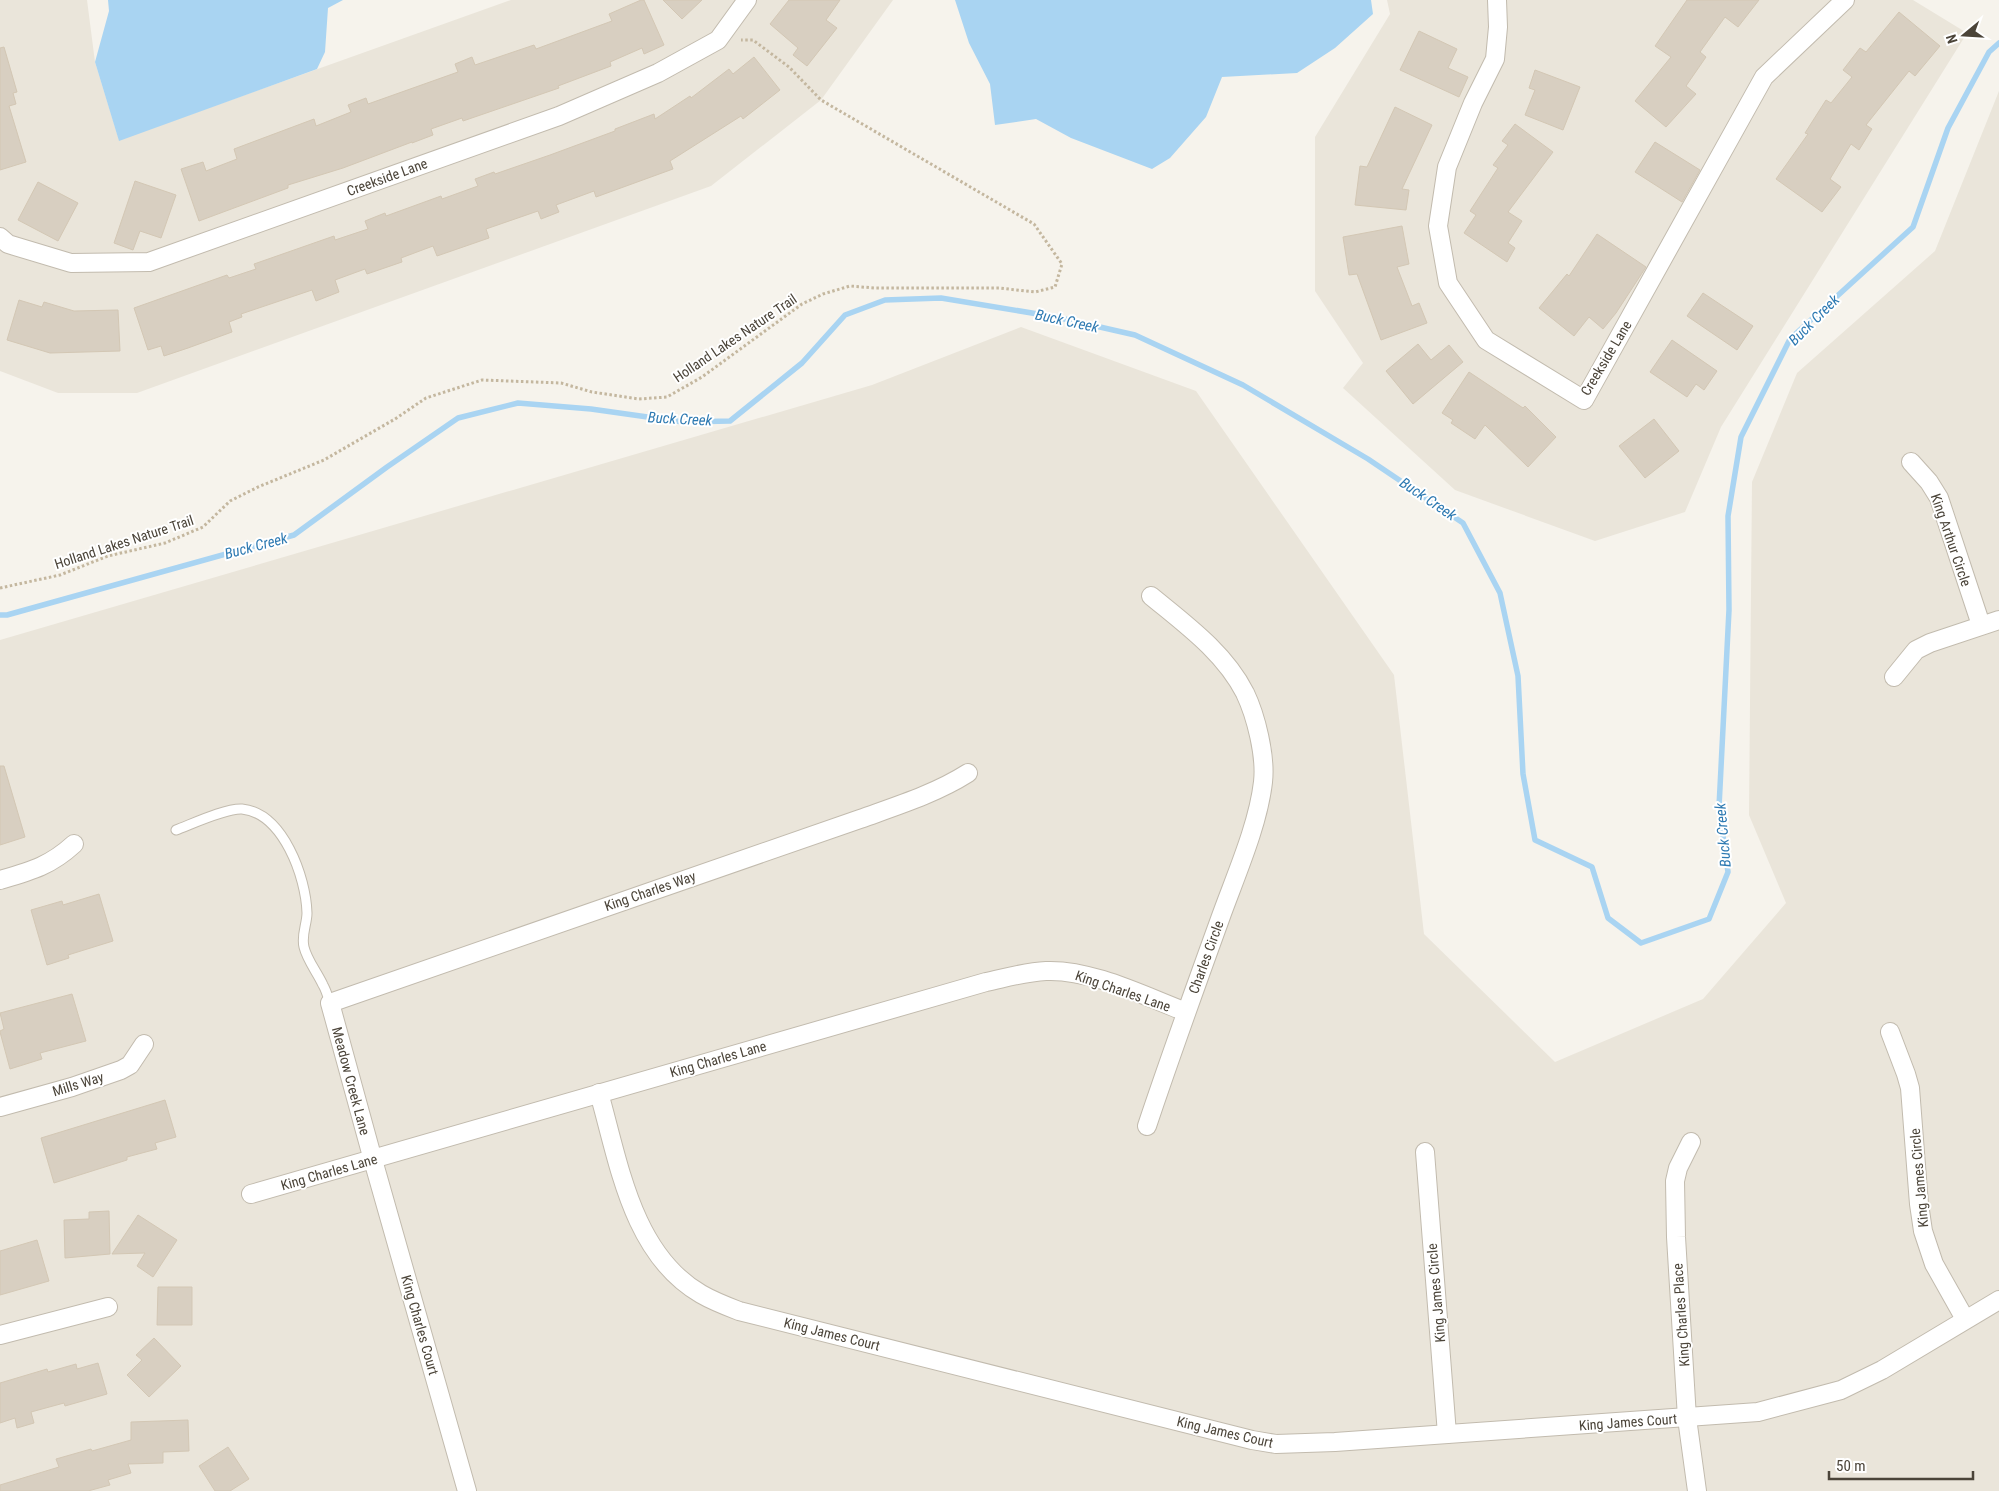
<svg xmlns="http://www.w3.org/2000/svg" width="1999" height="1491" font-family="'Roboto Condensed',sans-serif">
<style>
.residential{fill:#eae5da}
.water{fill:#a9d4f2}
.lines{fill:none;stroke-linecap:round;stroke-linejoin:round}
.stream{stroke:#a9d4f2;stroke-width:5.5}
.building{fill:#d8cfc1;stroke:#d3c7b4}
.service-casing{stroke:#c2bbae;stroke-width:11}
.minor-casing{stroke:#c2bbae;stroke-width:20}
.path{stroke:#c4b79f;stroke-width:3;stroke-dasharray:2.5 2.5;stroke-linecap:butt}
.service{stroke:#fff;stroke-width:9}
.minor{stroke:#fff;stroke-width:18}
.labels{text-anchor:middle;stroke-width:4;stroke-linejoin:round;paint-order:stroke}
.street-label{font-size:14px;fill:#4b4439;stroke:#fff}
.water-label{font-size:15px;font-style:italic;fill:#2e7ab2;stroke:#fff}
</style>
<rect width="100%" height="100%" fill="#f6f3ec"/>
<g class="residential">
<polygon points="0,0 87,0 95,62 119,140 511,0 893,0 821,100 711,186 137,393 58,393 0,371"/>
<polygon points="1387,0 1913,0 1967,33 1721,427 1685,512 1595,541 1455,490 1343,388 1363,363 1315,291 1315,137 1390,14"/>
<polygon points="1999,91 1999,1491 0,1491 0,640 872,385 1021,327 1196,391 1394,675 1424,934 1555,1062 1703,999 1786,903 1749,815 1752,482 1797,373 1935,251"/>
</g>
<g class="water">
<polygon points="108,0 343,0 328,8 325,52 317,69 119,141 95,62 109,11"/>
<polygon points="955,0 1371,0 1373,14 1335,48 1297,73 1222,77 1206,117 1170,158 1152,169 1071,138 1036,119 995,125 990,84 969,43"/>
</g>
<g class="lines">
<polyline class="stream" points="0,615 7,615 294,535 387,467 458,418 518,403 591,409 683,422 730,421 802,363 845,315 885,300 941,298 1056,317 1135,335 1243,385 1368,459 1463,523 1500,593 1518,676 1523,774 1535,840 1592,867 1608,918 1641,943 1709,919 1728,872 1719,807 1729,610 1728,516 1741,437 1790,339 1913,227 1948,128 1989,52 1999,43"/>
</g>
<g class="building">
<polygon points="641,0 644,0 664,45 644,54 642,48 610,62 611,66 558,86 559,88 463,121 462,118 431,129 433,135 412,143 412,142 343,168 288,185 288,188 199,221 181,169 203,162 206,171 237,159 234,149 314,119 316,126 351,112 348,105 366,98 368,104 458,72 455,64 472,57 475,65 534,45 536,49 612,21 609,14"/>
<polygon points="663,0 702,0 682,19"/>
<polygon points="789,0 840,0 826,20 837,28 807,66 793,55 798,48 770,24"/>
<polygon points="1687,0 1759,0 1738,27 1725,17 1700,52 1706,57 1686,86 1696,94 1666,127 1635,101 1671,57 1655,46"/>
<polygon points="1899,12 1940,46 1915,76 1909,71 1866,125 1872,129 1859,150 1851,144 1830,179 1841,187 1822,212 1776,179 1808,134 1805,133 1826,100 1831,103 1852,77 1843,70 1860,48 1866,52"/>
<polygon points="1419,31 1457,49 1448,68 1468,77 1459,97 1400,70"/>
<polygon points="4,47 17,92 13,93 16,104 9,106 26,162 0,170 0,48"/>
<polygon points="754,57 780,90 743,119 741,116 670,161 673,169 596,197 594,191 556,205 559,212 541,219 538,211 486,229 489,238 437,256 433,246 401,258 402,262 367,274 365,269 335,280 339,292 316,301 312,290 241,314 242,317 229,322 232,332 188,348 164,356 161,346 148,350 134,308 227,275 229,278 256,269 254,264 334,236 335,240 368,229 365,221 385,213 386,216 441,196 442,199 478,186 475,179 494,172 495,174 550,155 615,131 615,129 654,114 655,119 690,96 691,98 729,69 733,74"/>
<polygon points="1535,70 1580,87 1563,130 1525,115 1535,90 1529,88"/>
<polygon points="1395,107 1432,125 1402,189 1409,190 1406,210 1355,205 1360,166 1367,167"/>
<polygon points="1515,124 1553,152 1508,212 1522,221 1508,243 1515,248 1507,262 1464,233 1476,215 1470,211 1498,168 1493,165 1508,145 1502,141"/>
<polygon points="1655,142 1700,170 1682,202 1635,172"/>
<polygon points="135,181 176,195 161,238 140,231 133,250 114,243"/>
<polygon points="38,182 78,203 58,241 18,220"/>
<polygon points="1402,226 1409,264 1397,267 1412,306 1419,303 1427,323 1381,340 1357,274 1349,275 1343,237"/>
<polygon points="1597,234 1646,267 1616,313 1603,329 1589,317 1574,336 1539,308 1567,274 1569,276"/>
<polygon points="1703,293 1753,326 1737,350 1687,316"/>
<polygon points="19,300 42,307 44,302 74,311 118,310 120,351 50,353 7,340"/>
<polygon points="1672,340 1717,371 1704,390 1696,384 1687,397 1650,372"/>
<polygon points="1418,344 1431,360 1449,345 1463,362 1413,404 1386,371"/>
<polygon points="1469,372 1523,408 1525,406 1556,437 1528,467 1485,425 1475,439 1451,423 1453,420 1442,413"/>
<polygon points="1654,419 1679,451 1645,478 1619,446"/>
<polygon points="0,766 4,766 25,837 0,845"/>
<polygon points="99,894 113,941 68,955 69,958 47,965 31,910 62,901 63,905"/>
<polygon points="72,994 86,1041 40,1053 42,1059 10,1069 0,1032 0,1031 4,1029 0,1013"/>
<polygon points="165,1100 176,1137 155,1143 157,1149 127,1157 127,1160 54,1183 41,1138"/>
<polygon points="109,1211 110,1254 65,1258 64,1220 89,1219 89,1212"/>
<polygon points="138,1215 177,1240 153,1277 137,1266 145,1253 112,1254"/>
<polygon points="37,1240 49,1281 0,1295 0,1251"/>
<polygon points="158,1287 192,1287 192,1325 157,1325"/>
<polygon points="154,1338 181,1366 149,1397 127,1375 142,1360 136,1355"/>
<polygon points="98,1363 107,1394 65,1406 64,1403 31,1412 34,1423 17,1428 15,1418 0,1423 0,1383 47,1369 48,1372 76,1364 77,1369"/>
<polygon points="188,1420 189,1451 163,1452 163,1463 128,1464 131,1473 108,1480 110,1485 88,1491 0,1491 0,1485 59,1467 56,1459 91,1449 92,1451 131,1440 131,1422"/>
<polygon points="228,1447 249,1479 230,1491 215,1491 199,1466"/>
</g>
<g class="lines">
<g class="service-casing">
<path id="service" d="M176,830C192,824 226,808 242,809C283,813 306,877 307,913C307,924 301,935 304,947C307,960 317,972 323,985C326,990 328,997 330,1003"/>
</g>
<g class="minor-casing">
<g id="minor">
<polyline points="1497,0 1498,27 1495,59 1473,103 1447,167 1438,226 1448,283 1486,340 1584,400 1764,77 1845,0"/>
<polyline points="0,237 8,244 71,263 149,262 559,116 658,73 718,40 747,0"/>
<polyline points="1911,462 1929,482 1939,498 1981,625"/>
<polyline points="1894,677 1916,650 1930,643 1999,620"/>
<path d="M0,880C31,871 50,866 74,844"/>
<polyline points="1890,1032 1906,1074 1910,1088 1919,1204 1923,1231 1934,1264 1965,1319"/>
<path d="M599,1093C619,1163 632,1254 701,1294C713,1301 726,1306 739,1311L1252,1440L1276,1444L1335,1442L1758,1412L1841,1390L1882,1370L1999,1300"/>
<polyline points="0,1107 72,1087 121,1070 130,1065 144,1044"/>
<path d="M1147,1126C1170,1057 1195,988 1220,919C1235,877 1258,826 1263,782C1266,756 1256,716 1245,693C1224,652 1185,624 1151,596"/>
<polyline points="1691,1142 1678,1168 1675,1181 1676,1237 1687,1418 1697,1491"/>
<polyline points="1425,1152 1447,1434"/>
<path d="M251,1194L986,982C1005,978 1025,972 1046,971C1091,969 1144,996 1186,1012"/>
<polyline points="0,1335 108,1307"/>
<path d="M467,1491L373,1160L330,1003L860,819C896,806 935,794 968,773"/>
</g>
</g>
<polyline class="path" points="0,588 60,575 108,556 165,543 203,527 230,501 258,487 324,460 395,419 426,398 482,380 561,383 592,392 639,399 667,397 702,377 802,304 823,294 850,286 874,288 999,288 1035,292 1055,287 1062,264 1034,224 821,100 789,67 753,40 741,40"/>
<use href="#service" class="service"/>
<use href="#minor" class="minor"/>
</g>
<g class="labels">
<g class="street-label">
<text transform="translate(387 177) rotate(-20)" y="5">Creekside Lane</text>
<text transform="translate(735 338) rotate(-34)" y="5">Holland Lakes Nature Trail</text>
<text transform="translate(1606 358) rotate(-59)" y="5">Creekside Lane</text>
<text transform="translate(1951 540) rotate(71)" y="5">King Arthur Circle</text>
<text transform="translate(124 542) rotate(-18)" y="5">Holland Lakes Nature Trail</text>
<text transform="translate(650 891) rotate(-19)" y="5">King Charles Way</text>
<text transform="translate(1206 957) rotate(-70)" y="5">Charles Circle</text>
<text transform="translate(1123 991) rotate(19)" y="5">King Charles Lane</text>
<text transform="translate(718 1059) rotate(-16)" y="5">King Charles Lane</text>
<text transform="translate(351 1081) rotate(75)" y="5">Meadow Creek Lane</text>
<text transform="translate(78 1084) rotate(-17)" y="5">Mills Way</text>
<text transform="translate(329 1172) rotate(-16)" y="5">King Charles Lane</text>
<text transform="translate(1919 1178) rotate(-95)" y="5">King James Circle</text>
<text transform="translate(1436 1293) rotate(-95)" y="5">King James Circle</text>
<text transform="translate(1681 1315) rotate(-94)" y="5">King Charles Place</text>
<text transform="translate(420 1325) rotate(74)" y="5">King Charles Court</text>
<text transform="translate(832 1334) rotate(14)" y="5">King James Court</text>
<text transform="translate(1628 1422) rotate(-4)" y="5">King James Court</text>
<text transform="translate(1225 1432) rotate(13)" y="5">King James Court</text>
</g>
<g class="water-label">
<text transform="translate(1814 320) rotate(-45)" y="5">Buck Creek</text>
<text transform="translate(1067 321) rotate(12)" y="5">Buck Creek</text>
<text transform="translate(680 419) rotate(3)" y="5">Buck Creek</text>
<text transform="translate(1428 499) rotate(34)" y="5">Buck Creek</text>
<text transform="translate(256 546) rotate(-15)" y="5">Buck Creek</text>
<text transform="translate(1723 835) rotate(-95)" y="5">Buck Creek</text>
</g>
</g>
<g transform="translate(1964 35) rotate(252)" stroke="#ffffff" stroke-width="4" paint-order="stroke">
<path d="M0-4L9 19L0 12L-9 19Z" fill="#4b4439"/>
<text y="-8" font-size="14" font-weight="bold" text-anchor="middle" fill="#4b4439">N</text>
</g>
<path d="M1829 1471v8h144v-8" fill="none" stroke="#4b4439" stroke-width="2.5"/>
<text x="1836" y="1471" font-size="15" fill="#4b4439" stroke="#ffffff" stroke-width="4" paint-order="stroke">50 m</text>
</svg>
